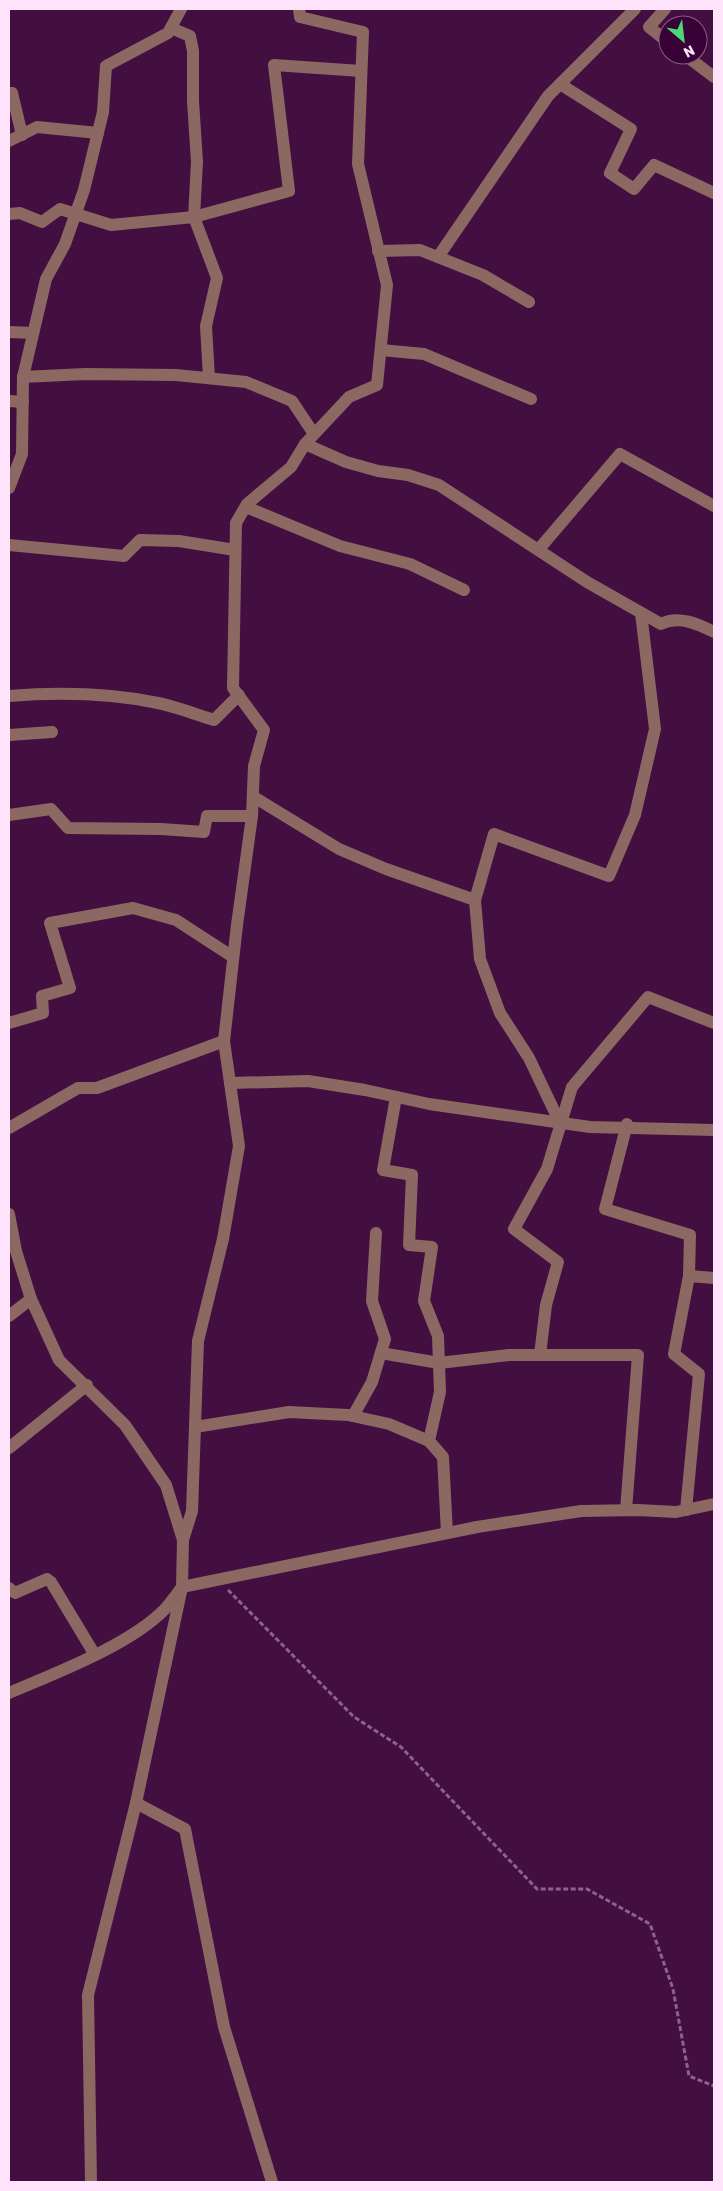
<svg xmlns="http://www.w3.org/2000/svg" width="723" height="2191" font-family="Rubik,sans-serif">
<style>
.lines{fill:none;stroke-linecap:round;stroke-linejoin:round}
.path{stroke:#8d638a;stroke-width:3;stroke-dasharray:5 2.5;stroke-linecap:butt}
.minor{stroke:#8c6862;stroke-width:12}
</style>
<rect width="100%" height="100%" fill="#430e40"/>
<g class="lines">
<polyline class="path" points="228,1590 354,1717 401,1747 537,1889 587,1889 650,1924 673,1989 689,2076 714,2086"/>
<g class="minor">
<polyline points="665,9 649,27 668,42"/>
<polyline points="171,28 190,36 193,51 193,101 197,162 194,217 217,278 206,326 209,378"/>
<polyline points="685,55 714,77"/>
<polyline points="560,84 631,129 610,173 634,189 654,165 714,193"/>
<polyline points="9,93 12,93 22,135"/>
<polyline points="9,141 37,127 98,133"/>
<polyline points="9,214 20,213 42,222 60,209 111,225 194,217 289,191 274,65 361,71"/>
<polyline points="378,251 420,250 483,275 529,302"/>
<polyline points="438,257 548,96 635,9"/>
<polyline points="9,332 33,333"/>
<polyline points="381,350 424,354 531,399"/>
<polyline points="23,377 85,374 176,375 246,382 292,401 314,434"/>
<polyline points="9,401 23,402"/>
<path d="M305,444L346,462L378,471L408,475L439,485L587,582L661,624C679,615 698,624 714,632"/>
<polyline points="9,488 22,454 23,377 46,279 65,244 84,190 103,112 106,66 168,33 181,9"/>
<polyline points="246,507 340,546 410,564 464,590"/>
<polyline points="9,545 124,556 140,540 179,541 235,550"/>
<polyline points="539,549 620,454 714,506"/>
<path d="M9,696C59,692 109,693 158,703C177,707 195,714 214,720L239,695"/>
<polyline points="9,735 52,732"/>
<polyline points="254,797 339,849 386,869 475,900 494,834 609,876 635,815 655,729 641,613"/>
<polyline points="9,815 51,809 68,828 161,829 204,832 207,816 252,816"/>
<polyline points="475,900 480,959 500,1013 529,1058 560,1123"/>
<polyline points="9,1023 43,1013 42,996 70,988 50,923 133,908 176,920 233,957"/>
<polyline points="230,1083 308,1081 365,1090 429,1104 590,1127 714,1130"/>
<polyline points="396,1097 383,1170 412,1175 409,1245 432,1247 424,1301 438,1336 440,1392 429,1441 443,1457 447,1533"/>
<polyline points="627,1124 605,1209 690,1235 689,1276 674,1354 699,1374 686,1510"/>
<polyline points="9,1128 78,1088 97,1088 224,1041"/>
<polyline points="9,1214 16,1251 31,1299 59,1360 125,1425 166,1485 183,1540"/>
<polyline points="689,1276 714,1278"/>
<polyline points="9,1316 31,1299"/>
<polyline points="381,1353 439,1363 509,1355 638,1355 626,1510"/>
<polyline points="540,1355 546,1305 558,1262 514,1229 547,1169 572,1087 648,997 714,1023"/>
<polyline points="353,1416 372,1382 385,1339 372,1301 376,1233"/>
<polyline points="195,1427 289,1412 348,1415 389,1424 429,1441"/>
<polyline points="9,1448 87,1385"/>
<polyline points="9,1588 15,1593 47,1579 51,1582 95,1655"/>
<path d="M9,1693C56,1673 130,1645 165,1609C171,1602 177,1594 182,1587L477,1527L581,1511L638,1510L676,1512L714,1504"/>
<polyline points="136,1803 185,1829 224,2027 272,2182"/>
<polyline points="91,2182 88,1995 136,1803 182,1587 183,1540 192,1511 198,1341 223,1239 239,1146 224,1041 237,925 252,816 254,766 264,730 233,688 236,523 247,504 291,467 305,444 349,397 377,385 387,285 358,164 363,32 300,17 299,9"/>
</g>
</g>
<rect width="723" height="2191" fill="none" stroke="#fee3fa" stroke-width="20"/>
<g transform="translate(683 40) rotate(152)"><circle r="24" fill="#380236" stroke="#875c84"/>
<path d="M0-4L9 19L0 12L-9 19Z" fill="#4dd676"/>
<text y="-8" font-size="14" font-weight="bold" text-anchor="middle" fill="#fee3fa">N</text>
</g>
</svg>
